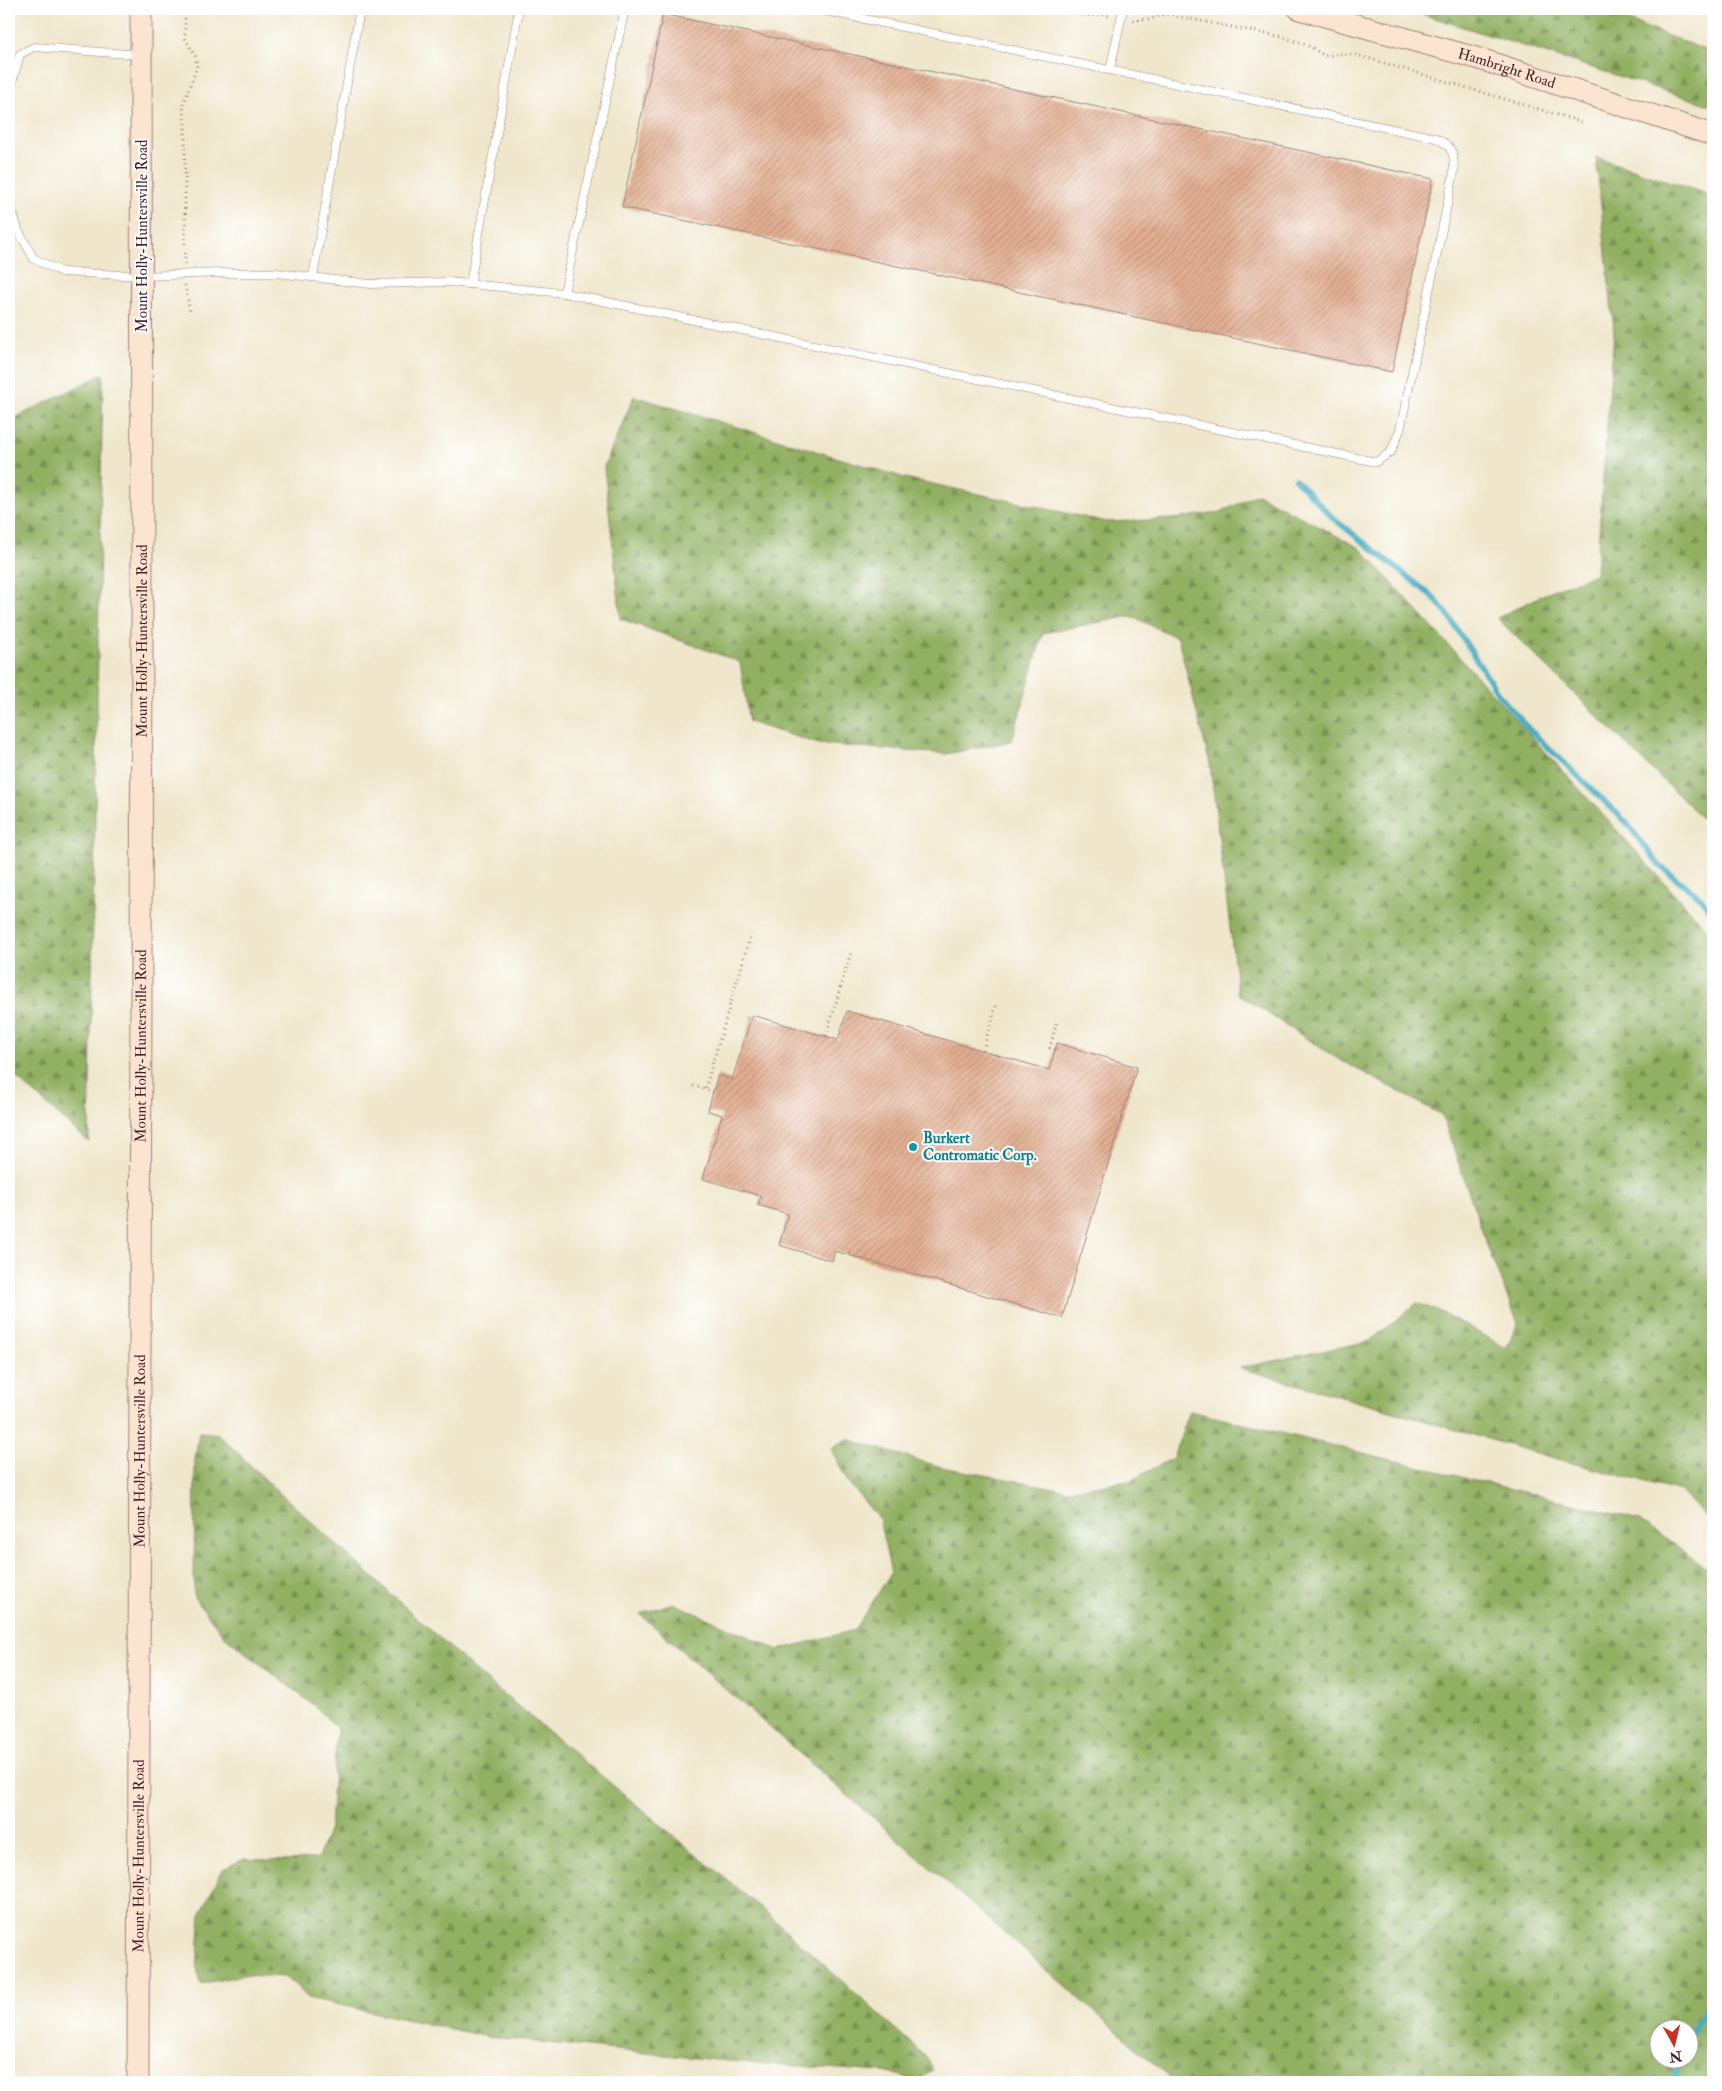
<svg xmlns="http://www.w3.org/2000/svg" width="1722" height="2091" font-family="'IM FELL Double Pica',serif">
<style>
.forest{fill:url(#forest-firs);stroke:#6e6846;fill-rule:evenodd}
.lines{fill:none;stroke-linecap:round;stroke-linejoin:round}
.stream{stroke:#46aec5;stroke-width:5.5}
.building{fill:url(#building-hatch)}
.service-casing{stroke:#9c827b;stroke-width:9}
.secondary-casing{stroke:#9c827b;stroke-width:23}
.path{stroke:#9c827b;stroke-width:3;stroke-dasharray:1 4;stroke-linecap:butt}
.service{stroke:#fff;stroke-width:8}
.secondary{stroke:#fce5d0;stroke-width:21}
.culture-dot{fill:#0f9aa8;stroke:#fff;stroke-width:2}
.labels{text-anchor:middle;stroke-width:4;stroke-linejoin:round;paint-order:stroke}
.street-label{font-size:15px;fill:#4a1f2b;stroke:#fff}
.culture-label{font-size:15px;font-weight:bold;fill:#0d838f;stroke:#fff;text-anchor:start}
</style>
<defs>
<pattern id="forest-firs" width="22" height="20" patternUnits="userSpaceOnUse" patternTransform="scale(1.25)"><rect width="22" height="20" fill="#91b062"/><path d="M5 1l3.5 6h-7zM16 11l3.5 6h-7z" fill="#788f51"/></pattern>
<pattern id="building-hatch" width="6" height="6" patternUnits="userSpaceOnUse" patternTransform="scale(1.25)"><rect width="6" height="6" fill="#e3af91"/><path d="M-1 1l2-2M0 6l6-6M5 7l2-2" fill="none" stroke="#ba8e77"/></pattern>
</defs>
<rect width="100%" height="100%" fill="#fff"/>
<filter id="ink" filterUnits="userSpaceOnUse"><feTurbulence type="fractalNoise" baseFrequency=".02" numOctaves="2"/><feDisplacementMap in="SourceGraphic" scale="10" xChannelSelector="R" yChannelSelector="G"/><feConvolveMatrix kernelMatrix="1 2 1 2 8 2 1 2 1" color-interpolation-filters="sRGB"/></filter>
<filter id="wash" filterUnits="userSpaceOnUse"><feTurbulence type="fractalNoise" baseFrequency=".0096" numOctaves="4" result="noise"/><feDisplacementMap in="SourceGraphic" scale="20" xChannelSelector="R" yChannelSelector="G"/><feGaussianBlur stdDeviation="1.12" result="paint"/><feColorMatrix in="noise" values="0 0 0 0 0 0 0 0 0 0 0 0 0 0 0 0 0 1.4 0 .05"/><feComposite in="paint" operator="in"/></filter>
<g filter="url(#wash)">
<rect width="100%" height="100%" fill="#efe6cb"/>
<g class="forest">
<polygon points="1406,9 1598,9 1713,53 1713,106"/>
<polygon points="1596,157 1713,196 1713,829 1497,618 1553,590 1596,574 1614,331"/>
<polygon points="103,374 89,1142 9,1071 9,421"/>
<polygon points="634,396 905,478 1107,522 1172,519 1221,512 1257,494 1360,548 1713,936 1713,1525 1681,1491 1568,1462 1240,1368 1370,1341 1417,1303 1445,1314 1506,1348 1518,1323 1492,1259 1442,1115 1335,1057 1238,994 1210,764 1178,638 1131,616 1043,633 1012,741 946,754 819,744 749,722 740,662 621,619 604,467"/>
<path d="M1190,1411L1639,1520L1713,1573V2082H1175L640,1614L673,1603L778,1650L855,1630L891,1573L879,1519L848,1482L831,1449L847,1439L941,1467L1066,1490L1130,1481L1173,1458ZM1690,2028V2058H1660V2028Z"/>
<polygon points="199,1432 218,1434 272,1486 480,1675 762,1909 925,2056 933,2070 914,2081 895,2073 715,2060 488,2037 308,1998 287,1977 243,1975 201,1984 197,1968 201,1913 223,1869 244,1859 291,1861 318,1858 330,1826 337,1728 316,1707 224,1636 194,1597 195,1459"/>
</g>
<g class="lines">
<g class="stream">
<polyline points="1295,479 1334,519 1432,596 1446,612 1499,695 1531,731 1626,822 1659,865 1701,898 1713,916"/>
<polyline points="1690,2038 1713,1995"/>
<polyline points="1672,2082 1681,2058"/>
</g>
</g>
<g id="blocks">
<g class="building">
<polygon points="663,14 1433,179 1392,372 622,207"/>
<polygon points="847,1011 1049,1070 1057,1043 1137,1067 1062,1318 835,1251 832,1261 779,1245 788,1214 758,1205 761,1196 703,1179 722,1115 708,1111 713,1092 718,1075 732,1080 752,1015 838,1040"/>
</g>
</g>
</g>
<g filter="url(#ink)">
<use href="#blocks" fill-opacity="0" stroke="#9c827b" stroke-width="1"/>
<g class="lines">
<g class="service-casing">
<g id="service">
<polyline points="1110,70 1123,9"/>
<polyline points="9,104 10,90 20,54 34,47 141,55"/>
<path d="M9,199L18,230L34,259L62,272L142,276L222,273H277L370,284L448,282L564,293L1376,462L1391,452L1400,430L1454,172C1454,153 1454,147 1436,138L816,9"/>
<polyline points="313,277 360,9"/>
<polyline points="470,284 519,9"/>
<polyline points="564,293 625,9"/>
</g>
</g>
<g class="secondary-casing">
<g id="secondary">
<path id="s1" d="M1299,9L1480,59L1713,135"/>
<path id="s2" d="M138,2082L142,614L141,9"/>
</g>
</g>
<g class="path">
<path d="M1069,9C1090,21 1090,12 1110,16"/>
<polyline points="1133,20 1148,20 1165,14 1283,37 1307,45 1325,56 1341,54 1357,55 1582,122"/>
<polyline points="185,264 185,124 183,105 197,67 195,56 185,38 185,9"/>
<polyline points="185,285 190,311"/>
<polyline points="826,1036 851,952"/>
<polyline points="983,1050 997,1003"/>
<polyline points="1055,1050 1050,1048 1057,1020"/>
<polyline points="693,1086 705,1089"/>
<polyline points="713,1092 705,1089 751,934"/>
</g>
<use href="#service" class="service"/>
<use href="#secondary" class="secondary"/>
</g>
</g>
<circle class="culture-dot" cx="913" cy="1147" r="5"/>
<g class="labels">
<g class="street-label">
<text dy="5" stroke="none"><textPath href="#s1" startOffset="216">Hambright Road</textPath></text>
<text transform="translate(142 236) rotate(-90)" y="5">Mount Holly-Huntersville Road</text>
<text dy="5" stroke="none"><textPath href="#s2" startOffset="1441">Mount Holly-Huntersville Road</textPath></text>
<text dy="5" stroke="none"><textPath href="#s2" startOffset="1036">Mount Holly-Huntersville Road</textPath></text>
<text dy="5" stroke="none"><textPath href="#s2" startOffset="631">Mount Holly-Huntersville Road</textPath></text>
<text dy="5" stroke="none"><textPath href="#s2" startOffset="226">Mount Holly-Huntersville Road</textPath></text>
</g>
<g class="culture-label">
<text x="923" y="1143">Burkert<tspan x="923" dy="17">Contromatic Corp.</tspan></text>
</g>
</g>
<rect width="1722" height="2091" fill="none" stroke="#fff" stroke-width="30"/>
<g transform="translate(1674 2044) rotate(172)"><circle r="24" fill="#ffffff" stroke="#b7a5aa"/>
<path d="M0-4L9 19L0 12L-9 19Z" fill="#c8321e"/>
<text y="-8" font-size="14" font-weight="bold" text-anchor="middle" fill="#4a1f2b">N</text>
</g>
</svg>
